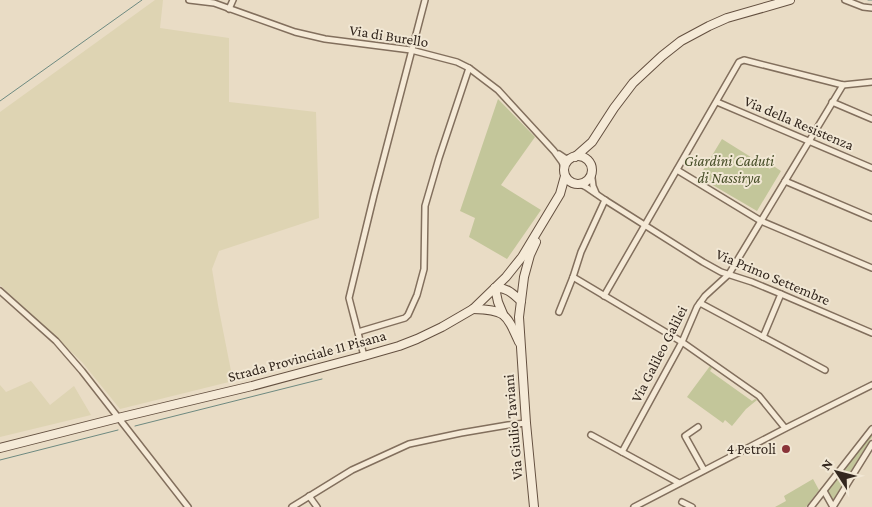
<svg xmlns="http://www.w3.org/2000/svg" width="872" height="507" font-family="'Crimson Pro',serif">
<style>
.farmland{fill:#ded4b3}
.green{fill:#c3c69a}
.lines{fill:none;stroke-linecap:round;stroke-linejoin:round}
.stream{stroke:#6e8a81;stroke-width:1}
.street-casing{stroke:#826f5d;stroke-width:8}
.secondary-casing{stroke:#645040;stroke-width:10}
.street{stroke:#f5ead7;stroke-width:5}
.secondary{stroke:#f5ead7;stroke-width:8}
.poi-dot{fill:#8a3439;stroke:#f1e7d4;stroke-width:2}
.labels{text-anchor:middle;stroke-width:4;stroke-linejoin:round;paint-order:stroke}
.street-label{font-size:15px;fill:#34281f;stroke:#f1e7d4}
.park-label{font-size:15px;font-style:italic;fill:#474e28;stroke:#f1e7d4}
.poi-label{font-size:15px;fill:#34281f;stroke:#f1e7d4;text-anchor:end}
</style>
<rect width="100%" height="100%" fill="#e9dcc5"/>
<g class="farmland">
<polygon points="155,0 163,0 160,28 229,38 229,102 316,112 319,218 219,251 212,269 218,305 233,381 120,409 82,362 0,285 0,112"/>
<polygon points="31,381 50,405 74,386 91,415 0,437 0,385 6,392"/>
</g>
<g class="green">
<polygon points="498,99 535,137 501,185 541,210 507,259 469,237 475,218 460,211"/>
<polygon points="722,139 770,169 772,165 781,171 757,211 699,177"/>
<polygon points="710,366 712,368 710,371 752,401 755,399 757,400 746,409 732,426 725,420 723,423 687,397"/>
<polygon points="872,432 872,437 833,500 827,489"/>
<polygon points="813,479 819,490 806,507 775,507 786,501 784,496"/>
</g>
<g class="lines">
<g class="stream">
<polyline points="868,0 872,0"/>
<polyline points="0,101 142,0"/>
<polyline points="135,426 322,379"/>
<polyline points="0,460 118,430"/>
</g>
<g class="street-casing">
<g id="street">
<polyline points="189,0 214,3 295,32 325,39 411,50 457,62 469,68 498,90 554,151 562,162 564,167"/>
<polyline points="845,0 863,7 872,8"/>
<polyline points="229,9 233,0"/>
<polyline points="717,102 872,168"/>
<polyline points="832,102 872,119"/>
<polyline points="559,154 565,158 570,159"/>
<polyline points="591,170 593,186 596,193"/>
<polyline points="677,170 761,221 872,268"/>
<polyline points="785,181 872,218"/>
<polyline points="580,184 586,187 605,200 703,262 721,272 752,282 781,294 872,333"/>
<polyline points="573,277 682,342 759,396 785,428"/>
<polyline points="0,291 56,341 82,371 188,507"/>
<polyline points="604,296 739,62 744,60 843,85 872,82"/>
<polyline points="700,303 825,370"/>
<polyline points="559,312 573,277 581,252 605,200"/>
<polyline points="358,332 405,318 408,315 417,295 424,269 425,206 439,158 469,68"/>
<polyline points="763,337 781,294"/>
<polyline points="364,356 349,298 374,195 425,0"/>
<polyline points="698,427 685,436 704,470"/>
<polyline points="591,435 679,483"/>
<polyline points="622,452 682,342 697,307 705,296 729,274 843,85"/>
<polyline points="824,491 833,507"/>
<polyline points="309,496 317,507"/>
<polyline points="682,502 692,507"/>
<polyline points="292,507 352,470 409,444 461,433 508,425 526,423"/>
<polyline points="634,507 786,428 872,385"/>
<polyline points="811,507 872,429"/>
<polyline points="833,507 872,444"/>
</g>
</g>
<g class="secondary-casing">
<g id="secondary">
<circle cx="578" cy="170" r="14"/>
<polyline points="575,157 592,142 614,108 633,83 662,56 681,41 709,26 727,18 790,0"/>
<path d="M495,288C507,287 513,294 521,301"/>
<polyline points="495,288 498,302 503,314"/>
<path d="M473,309C505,310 506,313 519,342"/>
<polyline points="0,448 118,418 252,386 364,356 399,346 417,339 442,327 473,309 506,277 522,257 560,194 565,176"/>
<polyline points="534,507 526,423 519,317 524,277 530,255 536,242"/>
</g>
</g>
<use href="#street" class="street"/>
<use href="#secondary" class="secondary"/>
</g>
<circle class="poi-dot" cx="786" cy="449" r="5"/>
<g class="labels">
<g class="street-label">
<text transform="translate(389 36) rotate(9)" y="5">Via di Burello</text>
<text transform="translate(799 123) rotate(23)" y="5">Via della Resistenza</text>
<text transform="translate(773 277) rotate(23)" y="5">Via Primo Settembre</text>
<text transform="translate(659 354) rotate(-63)" y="5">Via Galileo Galilei</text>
<text transform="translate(307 356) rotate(-15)" y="5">Strada Provinciale 11 Pisana</text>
<text transform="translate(513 427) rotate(-95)" y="5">Via Giulio Taviani</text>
</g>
<g class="park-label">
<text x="729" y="166">Giardini Caduti<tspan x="729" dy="17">di Nassirya</tspan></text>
</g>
<g class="poi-label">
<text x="776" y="454">4 Petroli</text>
</g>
</g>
<g transform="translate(837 472) rotate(306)" stroke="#f1e7d4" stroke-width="4" paint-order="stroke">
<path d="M0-4L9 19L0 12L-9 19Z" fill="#34281f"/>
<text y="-8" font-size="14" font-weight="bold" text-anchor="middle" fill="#34281f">N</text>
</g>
</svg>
